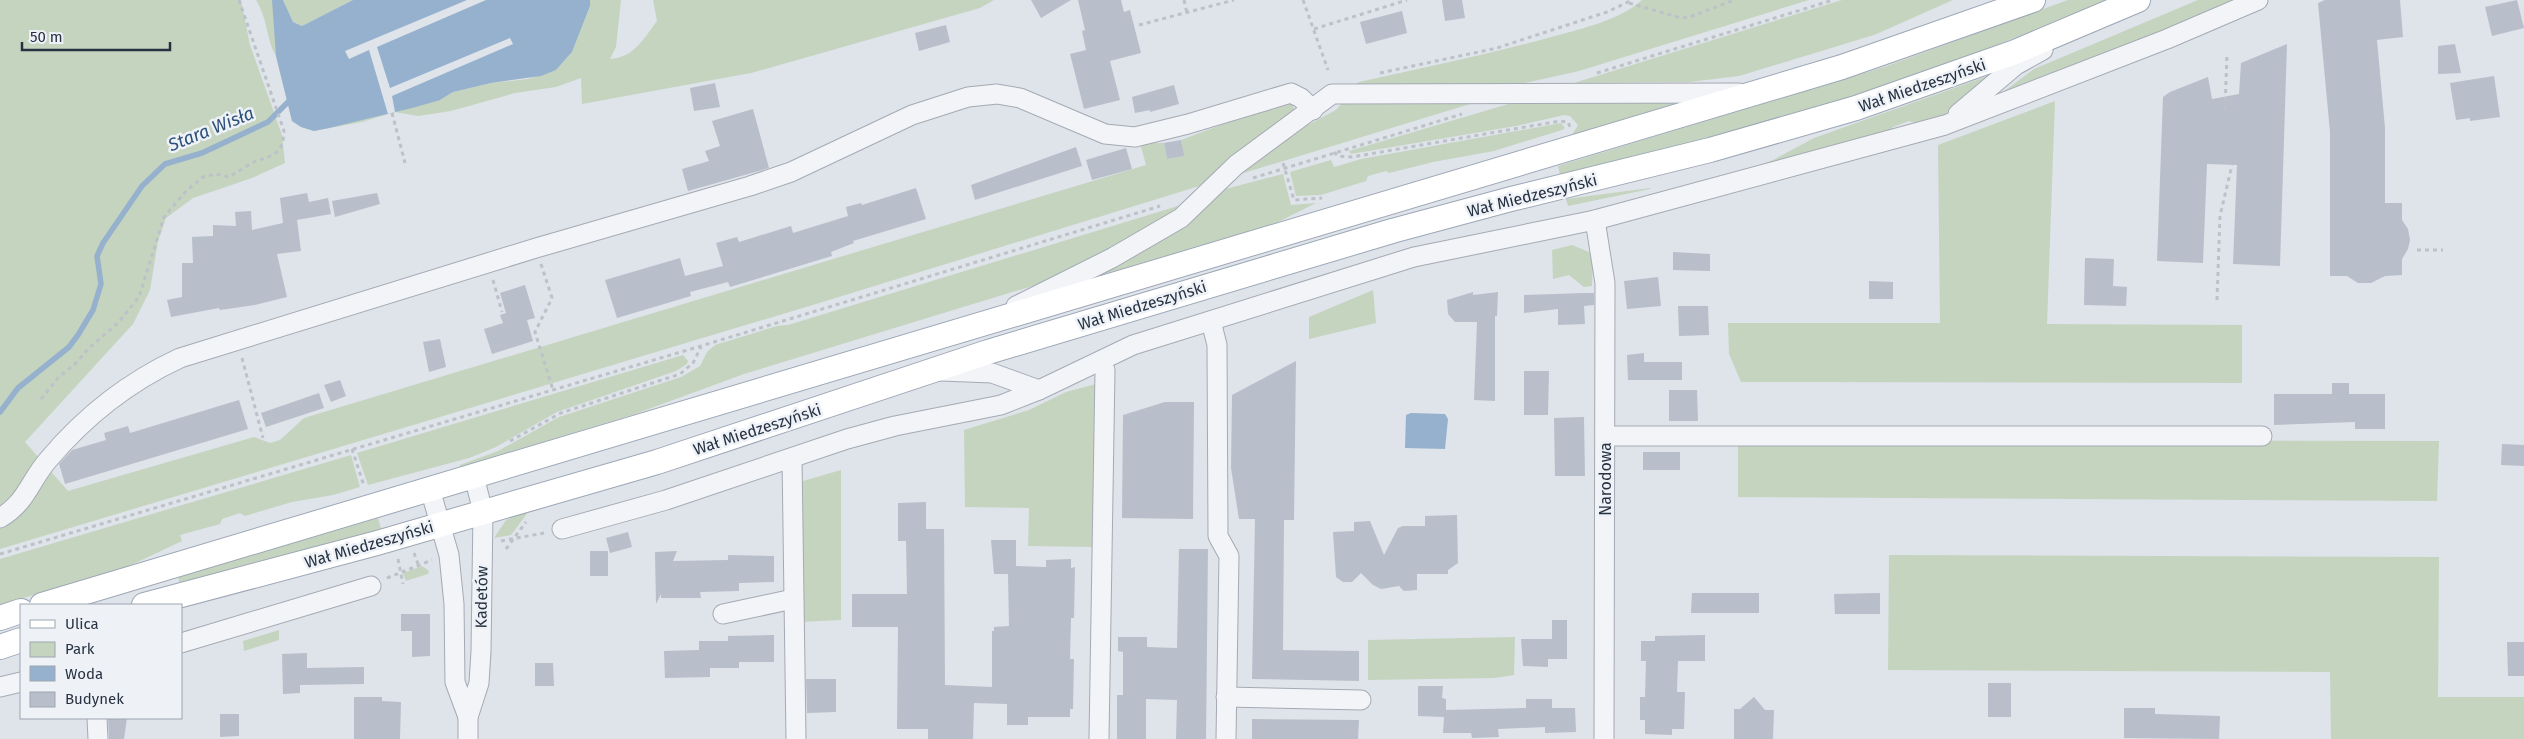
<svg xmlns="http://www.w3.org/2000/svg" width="2524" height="739" font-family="'Fira Sans',sans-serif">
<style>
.green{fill:#c5d4bf}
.water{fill:#96b1cd}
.pier{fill:#dfe3ea}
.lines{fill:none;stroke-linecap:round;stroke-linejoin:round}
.stream{stroke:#96b1cd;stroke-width:5.5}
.building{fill:#b8bfca}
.minor-casing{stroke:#a4aab4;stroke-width:21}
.major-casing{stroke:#9da7b6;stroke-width:26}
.path{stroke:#bdc1c8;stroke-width:3;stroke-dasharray:4 4;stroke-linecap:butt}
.minor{stroke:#f2f4f7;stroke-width:19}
.major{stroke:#fff;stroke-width:24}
.labels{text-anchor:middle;stroke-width:5;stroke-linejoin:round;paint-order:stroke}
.street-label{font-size:16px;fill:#263142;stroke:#eef2f7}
.water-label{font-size:18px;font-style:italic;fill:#2c507a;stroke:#eef2f7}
</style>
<rect width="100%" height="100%" fill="#dfe3ea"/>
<g class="green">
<polygon points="0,0 241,0 250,45 282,135 285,163 252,178 193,198 166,218 158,241 150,290 133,324 25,442 68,491 254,437 270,443 280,440 304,418 1146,165 1140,143 1164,143 1167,159 1183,156 1181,140 1290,99 1296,114 1209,183 816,304 0,549"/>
<path d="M256,0H273L286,29L440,100L453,92L491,83L528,79L556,70L572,52L590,6V0H621L616,47L610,59C634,58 644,38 657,21L653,0H994L980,8L751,73L582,104L581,78L556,87L515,93L451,111L418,116L395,112L362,122L314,131L301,127L292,121L276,56C266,39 268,19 256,0Z"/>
<polygon points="283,0 353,0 302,26 293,22"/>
<path d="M1642,0H1809L1579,71L1525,83L1349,88L1359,82C1425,67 1490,54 1555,36C1584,28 1620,20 1642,0Z"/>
<polygon points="1842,0 1953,0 1874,35 1739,76 1689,82 1574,83"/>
<path d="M2068,0H2109C2029,33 1949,64 1868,91C1767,125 1664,150 1560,175L1558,166L1884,67Z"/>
<polygon points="2198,0 2236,0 1995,98 2034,69"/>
<path d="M1999,72C1979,88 1936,132 1909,121L1893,127L1888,134L1721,181L1773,160L1814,138Z"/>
<polygon points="1522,100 1687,100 1572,135 1578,125 1570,116 1564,115 1516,126 1351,154 1349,151"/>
<polygon points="1480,101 1237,175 1272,144 1336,110 1343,102"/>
<polygon points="2055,101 2047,324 2242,325 2242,383 1741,382 1729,354 1728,323 1940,323 1938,145"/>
<polygon points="1561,123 1565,128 1562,130 1494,151 1433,162 1389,173 1386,171 1368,176 1366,181 1321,195 1296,196 1290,172 1331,160 1334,167 1361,159"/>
<polygon points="1283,174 1291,205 1316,203 1276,223 1074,283 1214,192"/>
<polygon points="1650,189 1568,206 1566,199 1650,188"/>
<polygon points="1191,202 1065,276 744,374 635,414 460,467 460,465 498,451 559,417 681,377 700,366 707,352 715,345 777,326 788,325"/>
<polygon points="1572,245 1589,252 1593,258 1592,286 1584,287 1569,275 1553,279 1552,250"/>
<polygon points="1373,290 1376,323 1309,339 1309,317"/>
<polygon points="683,355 688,361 687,364 676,371 557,412 496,447 469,458 368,485 357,453"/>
<polygon points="1096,384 1093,547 1028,546 1029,508 965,507 964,430 1029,410 1066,392"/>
<polygon points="1738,440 2439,441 2437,501 1738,497"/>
<polygon points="351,455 360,487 333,495 292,502 245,516 240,513 222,519 220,524 180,535 182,541 127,567 0,605 0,559"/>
<polygon points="841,470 841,620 799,622 800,482"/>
<polygon points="529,511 511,535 494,538 506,520"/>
<polygon points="378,518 381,529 180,585 178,577"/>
<polygon points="1889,555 2439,557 2438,697 2524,697 2524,739 2331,739 2330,672 1888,670"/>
<polygon points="422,566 429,571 428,574 406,581 403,573"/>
<polygon points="279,630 279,640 244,651 243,641"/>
<polygon points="1515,637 1514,675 1494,678 1368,680 1368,640"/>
</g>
<g class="water">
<polygon points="272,0 283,0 293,22 302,26 353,0 590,0 590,6 572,52 556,70 541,76 491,83 453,92 440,100 416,107 329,128 314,131 301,127 292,121 276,56"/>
<polygon points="1411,413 1445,414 1448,419 1445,449 1405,448 1406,415"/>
</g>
<polygon class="pier" points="467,0 486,0 377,47 390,88 510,38 513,44 392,96 395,112 388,114 369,50 349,59 345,51"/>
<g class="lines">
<polyline class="stream" points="0,412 18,388 69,347 78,335 93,310 101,284 97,256 103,243 142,186 165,164 202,153 268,122 292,98"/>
</g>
<g class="building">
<polygon points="1031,0 1071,0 1041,18"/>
<polygon points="1078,0 1121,0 1124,12 1130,10 1141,53 1110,61 1120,100 1084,109 1070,54 1086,50 1082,31 1085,30"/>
<polygon points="1442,0 1462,0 1465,18 1445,21"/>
<polygon points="2325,0 2400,0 2403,37 2377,40 2385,128 2385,203 2402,203 2402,220 2408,229 2410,240 2408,249 2402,259 2402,275 2385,276 2371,283 2358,283 2347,276 2330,276 2330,132 2318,3"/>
<polygon points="2517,0 2524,28 2492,36 2485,7"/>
<polygon points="1402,11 1407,33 1366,44 1360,22"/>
<polygon points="946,25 950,42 919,51 915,33"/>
<polygon points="2287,44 2280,266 2233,264 2237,165 2207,164 2203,263 2157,261 2163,97 2170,92 2208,77 2212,99 2239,94 2241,63"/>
<polygon points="2455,44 2461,73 2438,74 2438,46"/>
<polygon points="2494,76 2500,117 2470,121 2470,118 2456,120 2450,83"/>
<polygon points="715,83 720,107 694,111 690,88"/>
<polygon points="1174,85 1179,104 1150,112 1150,110 1135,113 1132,97"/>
<polygon points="753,109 769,168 688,191 682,169 709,161 705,151 720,146 712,121"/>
<polygon points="1181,140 1184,156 1167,159 1164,143"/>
<polygon points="1076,147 1082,166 975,200 971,185"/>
<polygon points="1126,148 1132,169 1092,180 1086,160"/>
<polygon points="916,188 926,219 853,241 854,243 831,252 832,256 730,287 728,282 690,292 691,296 617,318 605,280 680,258 685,276 723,266 716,243 737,237 739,242 791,226 793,233 848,216 846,207 861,203 862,205"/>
<polygon points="307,193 309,202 328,198 331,214 297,220 301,251 277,254 287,297 255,305 220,310 219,308 171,317 167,300 182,297 182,263 193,263 192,237 213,236 213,225 236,226 235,212 251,211 252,230 283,223 280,198"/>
<polygon points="377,193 380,204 335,217 332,201"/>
<polygon points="1673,252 1710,254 1710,271 1673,270"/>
<polygon points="2085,258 2114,259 2113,286 2127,287 2126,306 2084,305"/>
<polygon points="1658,277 1661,306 1627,309 1624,281"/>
<polygon points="1869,281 1893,282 1893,299 1869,299"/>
<polygon points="525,285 535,318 527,320 533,341 492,354 484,329 503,323 500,315 506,313 500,293"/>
<polygon points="1473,292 1473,295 1498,292 1497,316 1495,316 1495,401 1474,400 1477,322 1455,322 1448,314 1447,300"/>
<polygon points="1584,293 1594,293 1594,305 1584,306 1585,324 1558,325 1558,309 1524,313 1524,295"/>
<polygon points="1678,306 1708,306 1709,335 1679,336"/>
<polygon points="440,339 446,367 429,372 423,342"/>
<polygon points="1644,353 1644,362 1682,362 1682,380 1628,380 1627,355"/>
<polygon points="1296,361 1294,520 1284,520 1283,650 1359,651 1359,681 1252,679 1255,519 1239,519 1231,468 1232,395"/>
<polygon points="1524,371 1549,371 1548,415 1524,415"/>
<polygon points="340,380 346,396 331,402 324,385"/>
<polygon points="2332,383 2349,383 2349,394 2385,394 2385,429 2355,429 2355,422 2274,425 2274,394 2332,394"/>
<polygon points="1669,390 1697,390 1698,421 1669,421"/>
<polygon points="319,393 324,408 266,427 261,413"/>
<polygon points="239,400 248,429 65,484 59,464 72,450 106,440 104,433 128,426 130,433"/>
<polygon points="1165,402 1194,402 1193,519 1122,518 1123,415"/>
<polygon points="1584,417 1585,476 1555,476 1554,418"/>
<polygon points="2502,444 2524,445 2524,466 2501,465"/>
<rect x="1643" y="452" width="37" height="18"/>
<polygon points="926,502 926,529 944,529 945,685 992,687 992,631 994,631 994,627 1009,626 1008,574 994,574 991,540 1016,540 1016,566 1046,567 1046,560 1071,559 1071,568 1075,567 1074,618 1071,618 1070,659 1074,659 1073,709 1070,709 1070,717 1028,717 1028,725 1007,725 1007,704 974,703 973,739 928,739 928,729 897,729 898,627 852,627 852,594 907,594 906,541 898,541 898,503"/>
<polygon points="1457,515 1458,563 1448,570 1448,574 1417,574 1417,590 1404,591 1399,586 1381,589 1373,585 1361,573 1352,582 1343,582 1336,577 1333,532 1354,531 1354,522 1370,521 1384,555 1398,528 1403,526 1425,526 1425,516"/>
<polygon points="628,532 632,547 610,553 606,538"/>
<polygon points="1179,549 1208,549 1206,739 1176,739 1177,700 1146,699 1146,739 1117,739 1117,695 1123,695 1123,652 1118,651 1118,637 1147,637 1147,647 1177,648"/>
<rect x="590" y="551" width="18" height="25"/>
<polygon points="677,551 673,561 728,560 728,555 774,556 774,582 739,583 739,591 700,592 701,598 661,598 661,594 656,604 655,552"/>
<polygon points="1692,593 1759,593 1759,613 1691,613"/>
<polygon points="1880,593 1880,614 1835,614 1834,594"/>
<polygon points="401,614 430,614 430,656 412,657 412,631 401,631"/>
<polygon points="1552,620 1567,620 1567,659 1548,659 1548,667 1523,666 1521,639 1552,639"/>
<polygon points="774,635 774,662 739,662 739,668 710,668 710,677 665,678 664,651 699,650 699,641 728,641 728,636"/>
<polygon points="1705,635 1705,661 1678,661 1677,692 1685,692 1684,729 1672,729 1672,735 1645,734 1645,720 1640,720 1640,697 1645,697 1646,661 1641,661 1641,641 1655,641 1655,636"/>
<polygon points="2507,642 2524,642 2524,676 2508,676"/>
<polygon points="307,653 307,668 364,667 364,684 300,685 300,693 283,694 282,654"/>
<polygon points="535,663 553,663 554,686 535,686"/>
<polygon points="806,679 836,679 836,712 807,713"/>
<rect x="1988" y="683" width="23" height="34"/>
<polygon points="1418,686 1443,686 1442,698 1446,699 1446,710 1526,708 1526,699 1552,699 1552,708 1575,708 1576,732 1545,733 1545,727 1498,729 1499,737 1472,738 1471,733 1443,733 1444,717 1418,716"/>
<polygon points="354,697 382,697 382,701 401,702 400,739 354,739"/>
<polygon points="1754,697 1765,710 1774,710 1773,739 1734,739 1734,709 1740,709"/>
<polygon points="2124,708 2155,708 2155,714 2220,716 2219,739 2124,738"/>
<polygon points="220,714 239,714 239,736 220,737"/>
<polygon points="108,718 127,718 124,739 109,739"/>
<polygon points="1252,719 1359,720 1358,739 1252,739"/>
</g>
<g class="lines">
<g class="minor-casing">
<g id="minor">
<polyline points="1958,114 2016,65 2043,50"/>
<polyline points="1595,220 1605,283 1604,739"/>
<polyline points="1016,306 1112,258 1181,218 1236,165 1332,94 1740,93"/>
<polyline points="1211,321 1217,345 1218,536 1229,556 1226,739"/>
<polyline points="941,371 992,373 1039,390"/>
<polyline points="1606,436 2262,436"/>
<polyline points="792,458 796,739"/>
<polyline points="430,489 449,555 454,604 455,682 468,717"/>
<path d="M0,518C27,502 29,482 48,460C85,416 128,382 180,358L536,248L750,186L791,172L912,115L968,97L997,94L1020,98L1105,134L1135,137L1188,124L1291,93L1301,98L1313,110"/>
<polyline points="562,529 666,500 847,439 895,426 1001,405 1039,390 1133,345 1414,257 1595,220 1945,125 2167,39 2258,0"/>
<polyline points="723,614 793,599"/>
<polyline points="181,643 371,586"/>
<polyline points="0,687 21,682"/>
<polyline points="1226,697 1361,700"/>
<polyline points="97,718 98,739"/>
<polyline points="468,739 468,717 479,683 481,651 483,512 474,476"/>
<polyline points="1099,739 1105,370"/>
</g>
</g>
<g class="major-casing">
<g id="major">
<polyline points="42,605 1842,67 2033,0"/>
<polyline points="144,605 377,543 657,462 988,352 1392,231 1511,199 1710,150 1856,108 2015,52 2138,0"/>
<polyline points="0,618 21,611"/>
<polyline points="0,647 21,640"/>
</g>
</g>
<g class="path">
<polyline points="1184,0 1187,13"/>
<polyline points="1303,0 1328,70"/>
<polyline points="1629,3 1681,18 1690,17 1734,0"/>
<polyline points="1139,25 1234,0"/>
<polyline points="1314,29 1407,0"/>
<polyline points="1380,73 1497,48 1607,12 1632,0"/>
<polyline points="1597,73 1833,0"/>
<polyline points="2225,109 2227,54"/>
<polyline points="392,113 405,163"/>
<polyline points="1334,152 1338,156 1352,157 1560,121 1568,122 1570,127"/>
<polyline points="1283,163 1294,200 1322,198"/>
<polyline points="1253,178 1462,114"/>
<polyline points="2417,250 2443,250"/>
<polyline points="541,264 552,298 535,332 553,390"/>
<polyline points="493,280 502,312"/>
<polyline points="2217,300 2220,216 2232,165"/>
<polyline points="242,358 263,438"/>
<path d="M41,399L58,378L76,363L89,348L118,323L139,297L164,217L187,190L203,177L216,174L229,177C237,172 246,166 254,162C273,155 283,155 284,131L239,0"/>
<polyline points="510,441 561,413 680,374 693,363 701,347"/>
<polyline points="352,449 364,486"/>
<polyline points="501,541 544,533"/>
<polyline points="506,549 526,522"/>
<polyline points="414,553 418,564"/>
<polyline points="0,554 701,346 1160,206"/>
<polyline points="398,559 403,584"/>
<polyline points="387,578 432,560"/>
</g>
<use href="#minor" class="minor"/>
<use href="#major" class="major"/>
</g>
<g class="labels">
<g class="street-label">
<text transform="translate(1922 85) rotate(-19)" y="6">Wał Miedzeszyński</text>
<text transform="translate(1532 195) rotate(-14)" y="6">Wał Miedzeszyński</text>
<text transform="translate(1142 305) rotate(-17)" y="6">Wał Miedzeszyński</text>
<text transform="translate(757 429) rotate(-18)" y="6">Wał Miedzeszyński</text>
<text transform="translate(1605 479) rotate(-90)" y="6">Narodowa</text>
<text transform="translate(369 544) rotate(-16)" y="6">Wał Miedzeszyński</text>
<text transform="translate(481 597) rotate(-89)" y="6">Kadetów</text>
</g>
<g class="water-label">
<text transform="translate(211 129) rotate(-22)" y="6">Stara Wisła</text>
</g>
</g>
<rect x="20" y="604" width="162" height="115" fill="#eef2f7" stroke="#9ea5af"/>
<rect x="30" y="620" width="25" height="8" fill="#ffffff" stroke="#9ea5af"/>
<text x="65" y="629" font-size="15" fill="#263142">Ulica</text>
<rect x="30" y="642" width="25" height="15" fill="#c5d4bf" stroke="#9ea5af"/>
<text x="65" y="654" font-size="15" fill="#263142">Park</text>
<rect x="30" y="666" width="25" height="15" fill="#96b1cd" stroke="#9ea5af"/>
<text x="65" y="679" font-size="15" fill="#263142">Woda</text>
<rect x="30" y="692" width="25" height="15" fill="#b8bfca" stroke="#9ea5af"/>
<text x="65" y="704" font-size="15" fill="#263142">Budynek</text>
<path d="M22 42v8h148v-8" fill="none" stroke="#263142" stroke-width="2.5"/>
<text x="30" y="42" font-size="15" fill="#263142" stroke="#eef2f7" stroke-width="4" paint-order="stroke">50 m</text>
</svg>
